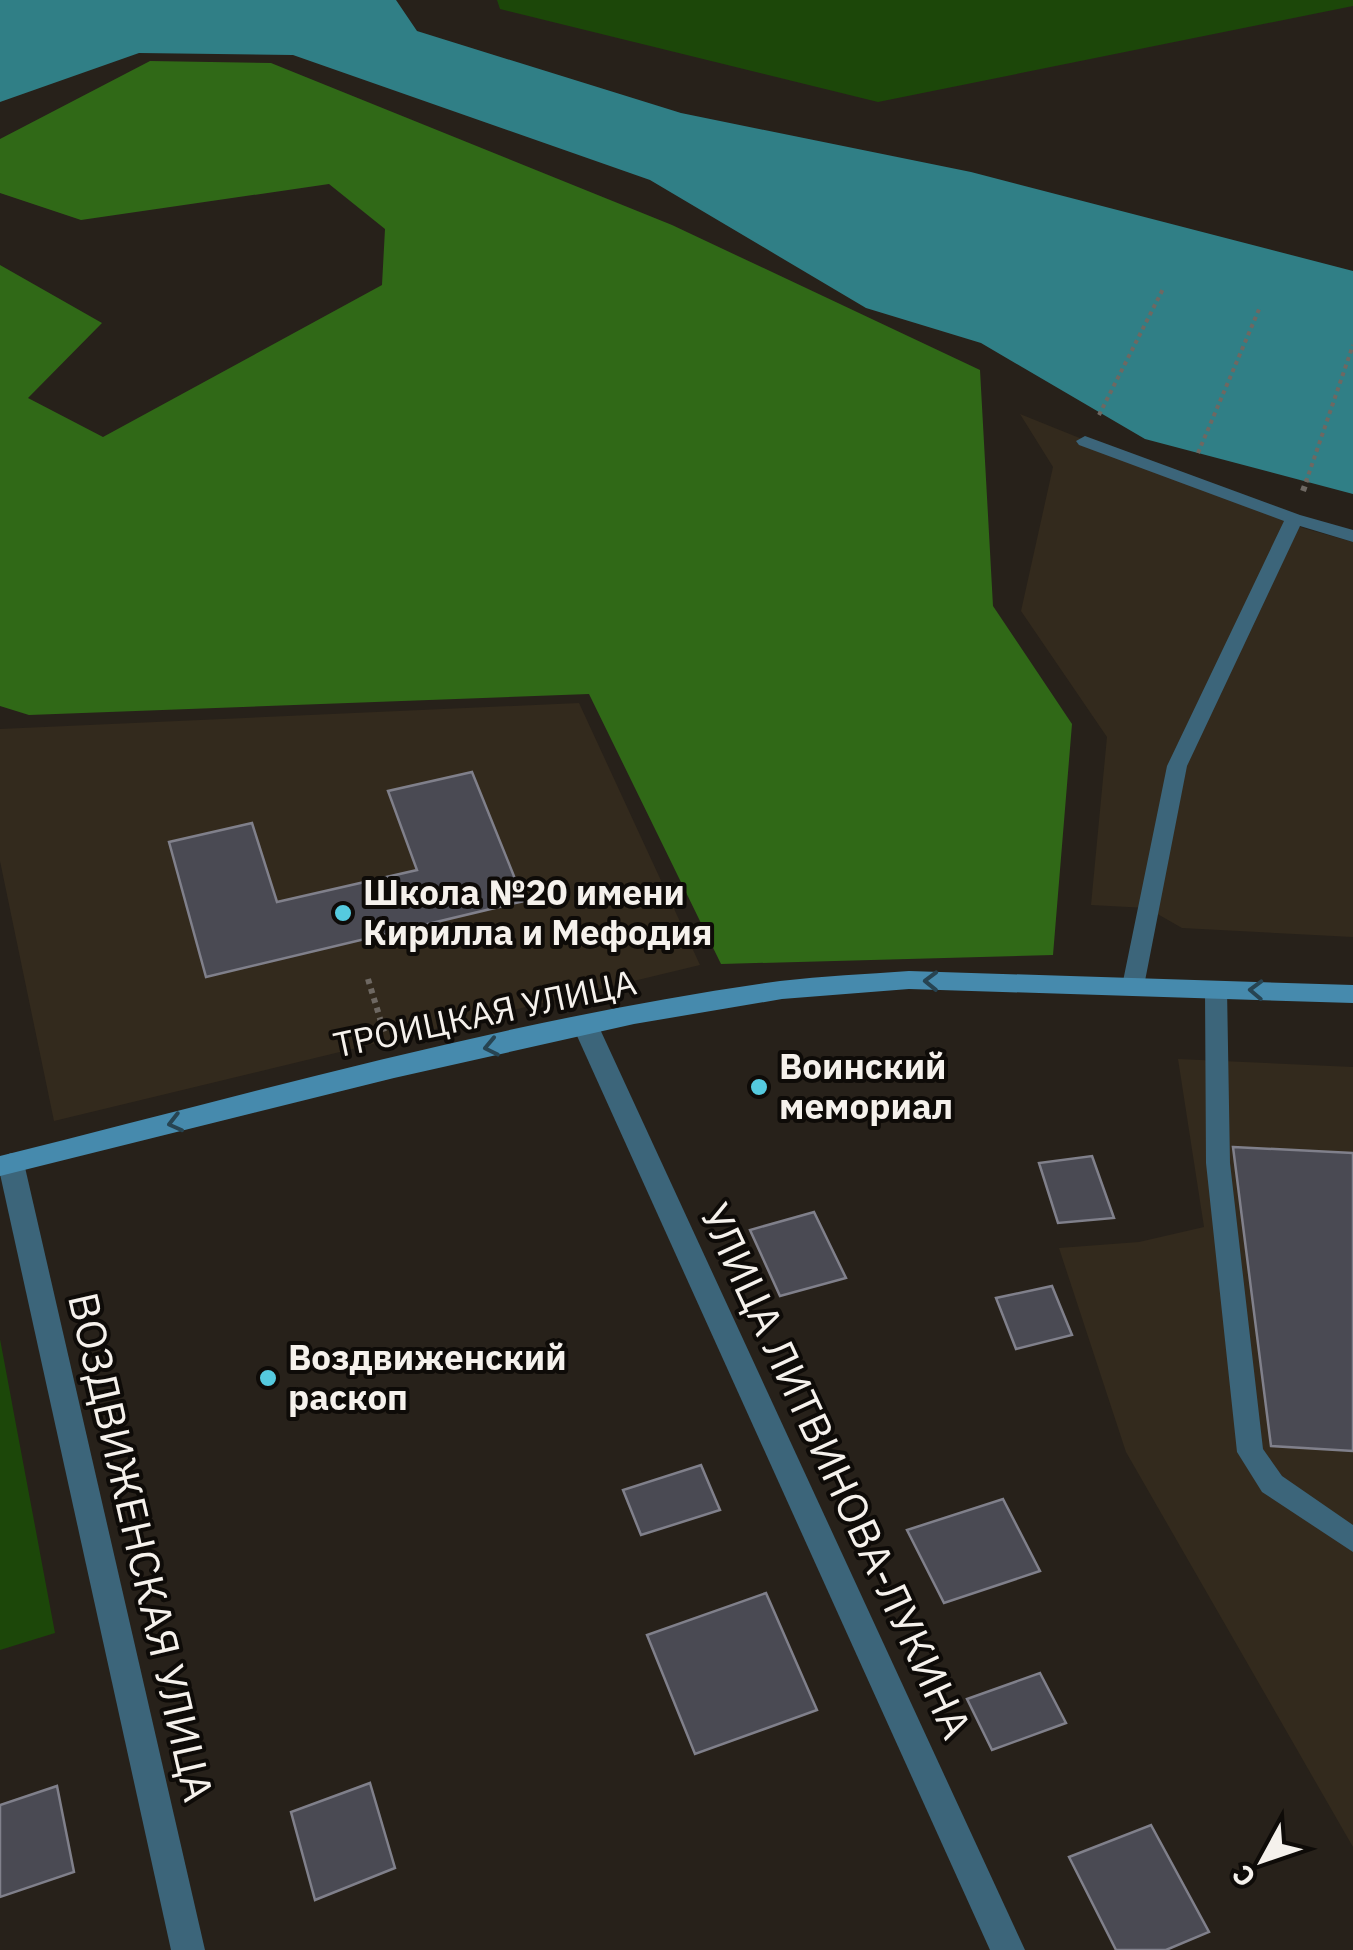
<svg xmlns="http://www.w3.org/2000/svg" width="1353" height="1950" font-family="'IBM Plex Sans',sans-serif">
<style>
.built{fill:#332a1d}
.green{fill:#1c4709}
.forest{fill:#306917}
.water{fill:#307f86}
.building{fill:#4a4a53;stroke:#80808b;stroke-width:2.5}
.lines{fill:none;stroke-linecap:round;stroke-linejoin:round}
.path-far1{stroke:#6e6862;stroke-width:4;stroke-dasharray:4 4;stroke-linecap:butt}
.path{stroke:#6e6862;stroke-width:6;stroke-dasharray:5 5;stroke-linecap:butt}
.service{fill:#3c657a;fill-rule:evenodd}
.minor{fill:#3c657a;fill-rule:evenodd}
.secondary{fill:#468aad;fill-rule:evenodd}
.oneway{stroke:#274452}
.poi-dot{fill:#55cadf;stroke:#0e0b08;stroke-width:4}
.labels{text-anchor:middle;stroke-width:8;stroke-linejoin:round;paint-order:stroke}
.poi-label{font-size:35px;font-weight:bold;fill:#f5f1ec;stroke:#0e0b08;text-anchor:start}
.street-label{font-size:35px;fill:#f5f1ec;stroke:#0e0b08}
.near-street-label{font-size:42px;fill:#f5f1ec;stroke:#0e0b08}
</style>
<rect width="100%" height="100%" fill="#27211a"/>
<g class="built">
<polygon points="1020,414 1303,528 1353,542 1353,937 1182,928 1147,908 1091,905 1107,737 1021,611 1053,467"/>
<polygon points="579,703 700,965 54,1121 0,861 0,729"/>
<polygon points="1178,1059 1353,1067 1353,1847 1126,1452 1059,1248 1139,1242 1204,1227"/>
</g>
<g class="green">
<polygon points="497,0 1353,0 1353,6 878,102 500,9"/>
<polygon points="0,1339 55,1633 0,1650"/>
</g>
<polygon class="forest" points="150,61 271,63 672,225 980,370 993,606 1072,724 1053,955 721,964 589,694 29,715 0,706 0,265 102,323 28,398 103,437 382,285 385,229 329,184 81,220 0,193 0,139"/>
<polygon class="water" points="0,0 396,0 417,31 681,113 971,172 1353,271 1353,494 1145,439 981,343 866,308 650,180 293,55 139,53 0,102"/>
<g class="building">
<polygon points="472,772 524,901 206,977 169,842 252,823 277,902 417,870 388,791"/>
<polygon points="1233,1147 1353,1153 1353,1451 1271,1446"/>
<polygon points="1092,1156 1114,1218 1058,1223 1039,1163"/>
<polygon points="814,1212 846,1278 780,1296 750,1230"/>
<polygon points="1052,1286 1072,1335 1016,1349 996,1298"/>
<polygon points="701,1465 720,1510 641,1535 623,1490"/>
<polygon points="1003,1499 1040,1571 944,1603 907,1530"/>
<polygon points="766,1593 817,1710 695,1754 647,1635"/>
<polygon points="1040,1673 1066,1723 992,1750 967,1699"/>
<polygon points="370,1783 395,1868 315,1900 291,1812"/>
<polygon points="57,1786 74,1872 0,1897 0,1805"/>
<polygon points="1151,1825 1209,1932 1166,1950 1116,1950 1069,1857"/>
</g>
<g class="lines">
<g class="path-far1">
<polyline points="1099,415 1164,287"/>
<polyline points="1198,453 1260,307"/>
<polyline points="1306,482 1353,345"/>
</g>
<g class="path">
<polyline points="1303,491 1307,480"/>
<polyline points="368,979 385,1035"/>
</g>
<g class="service">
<polygon points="1085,436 1300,515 1353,530 1353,542 1300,526 1187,766 1144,986 1133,994 1122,986 1167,766 1284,521 1079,445 1076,441"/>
<polygon points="1216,981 1227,989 1230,1163 1263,1449 1282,1476 1353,1525 1353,1552 1262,1492 1237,1452 1206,1163 1205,989"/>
</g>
<g class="minor">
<polygon points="586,1018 595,1020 599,1027 1025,1950 990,1950 573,1027 577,1020"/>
<polygon points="11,1153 21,1156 24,1163 205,1950 171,1950 0,1174 0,1158"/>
</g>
<path class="secondary" d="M909,971L1353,985V1003L909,989L782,999L634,1024L394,1078L0,1176V1156C258,1092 517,1017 780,981C823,976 866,974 909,971Z"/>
</g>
<defs><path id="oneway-chevron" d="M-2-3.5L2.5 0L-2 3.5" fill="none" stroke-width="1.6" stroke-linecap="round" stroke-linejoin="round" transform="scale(2.5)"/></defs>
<g class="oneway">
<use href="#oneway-chevron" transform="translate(931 981) rotate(-179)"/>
<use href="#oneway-chevron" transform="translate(1256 990) rotate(-178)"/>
<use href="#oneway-chevron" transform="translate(491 1047) rotate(168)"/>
<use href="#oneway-chevron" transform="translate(175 1123) rotate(166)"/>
</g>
<g class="poi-dot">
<circle cx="343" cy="913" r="10"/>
<circle cx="759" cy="1087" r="10"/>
<circle cx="268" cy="1378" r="10"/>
</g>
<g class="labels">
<g class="poi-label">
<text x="363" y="905">Школа №20 имени<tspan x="363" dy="40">Кирилла и Мефодия</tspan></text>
<text x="779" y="1079">Воинский<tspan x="779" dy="40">мемориал</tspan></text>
<text x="288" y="1370">Воздвиженский<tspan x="288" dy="40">раскоп</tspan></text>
</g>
<g class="street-label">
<text transform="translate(485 1014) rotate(-12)" y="12">ТРОИЦКАЯ УЛИЦА</text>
</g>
<g class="near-street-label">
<text transform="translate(836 1471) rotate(65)" y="15">УЛИЦА ЛИТВИНОВА-ЛУКИНА</text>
<text transform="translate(141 1547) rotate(77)" y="15">ВОЗДВИЖЕНСКАЯ УЛИЦА</text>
</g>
</g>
<g transform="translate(1263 1860) rotate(230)" stroke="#0e0b08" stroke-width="8" paint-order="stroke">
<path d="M0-8L18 38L0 25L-18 38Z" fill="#f5f1ec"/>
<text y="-15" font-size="28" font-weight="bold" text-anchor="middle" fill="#f5f1ec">С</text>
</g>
</svg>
